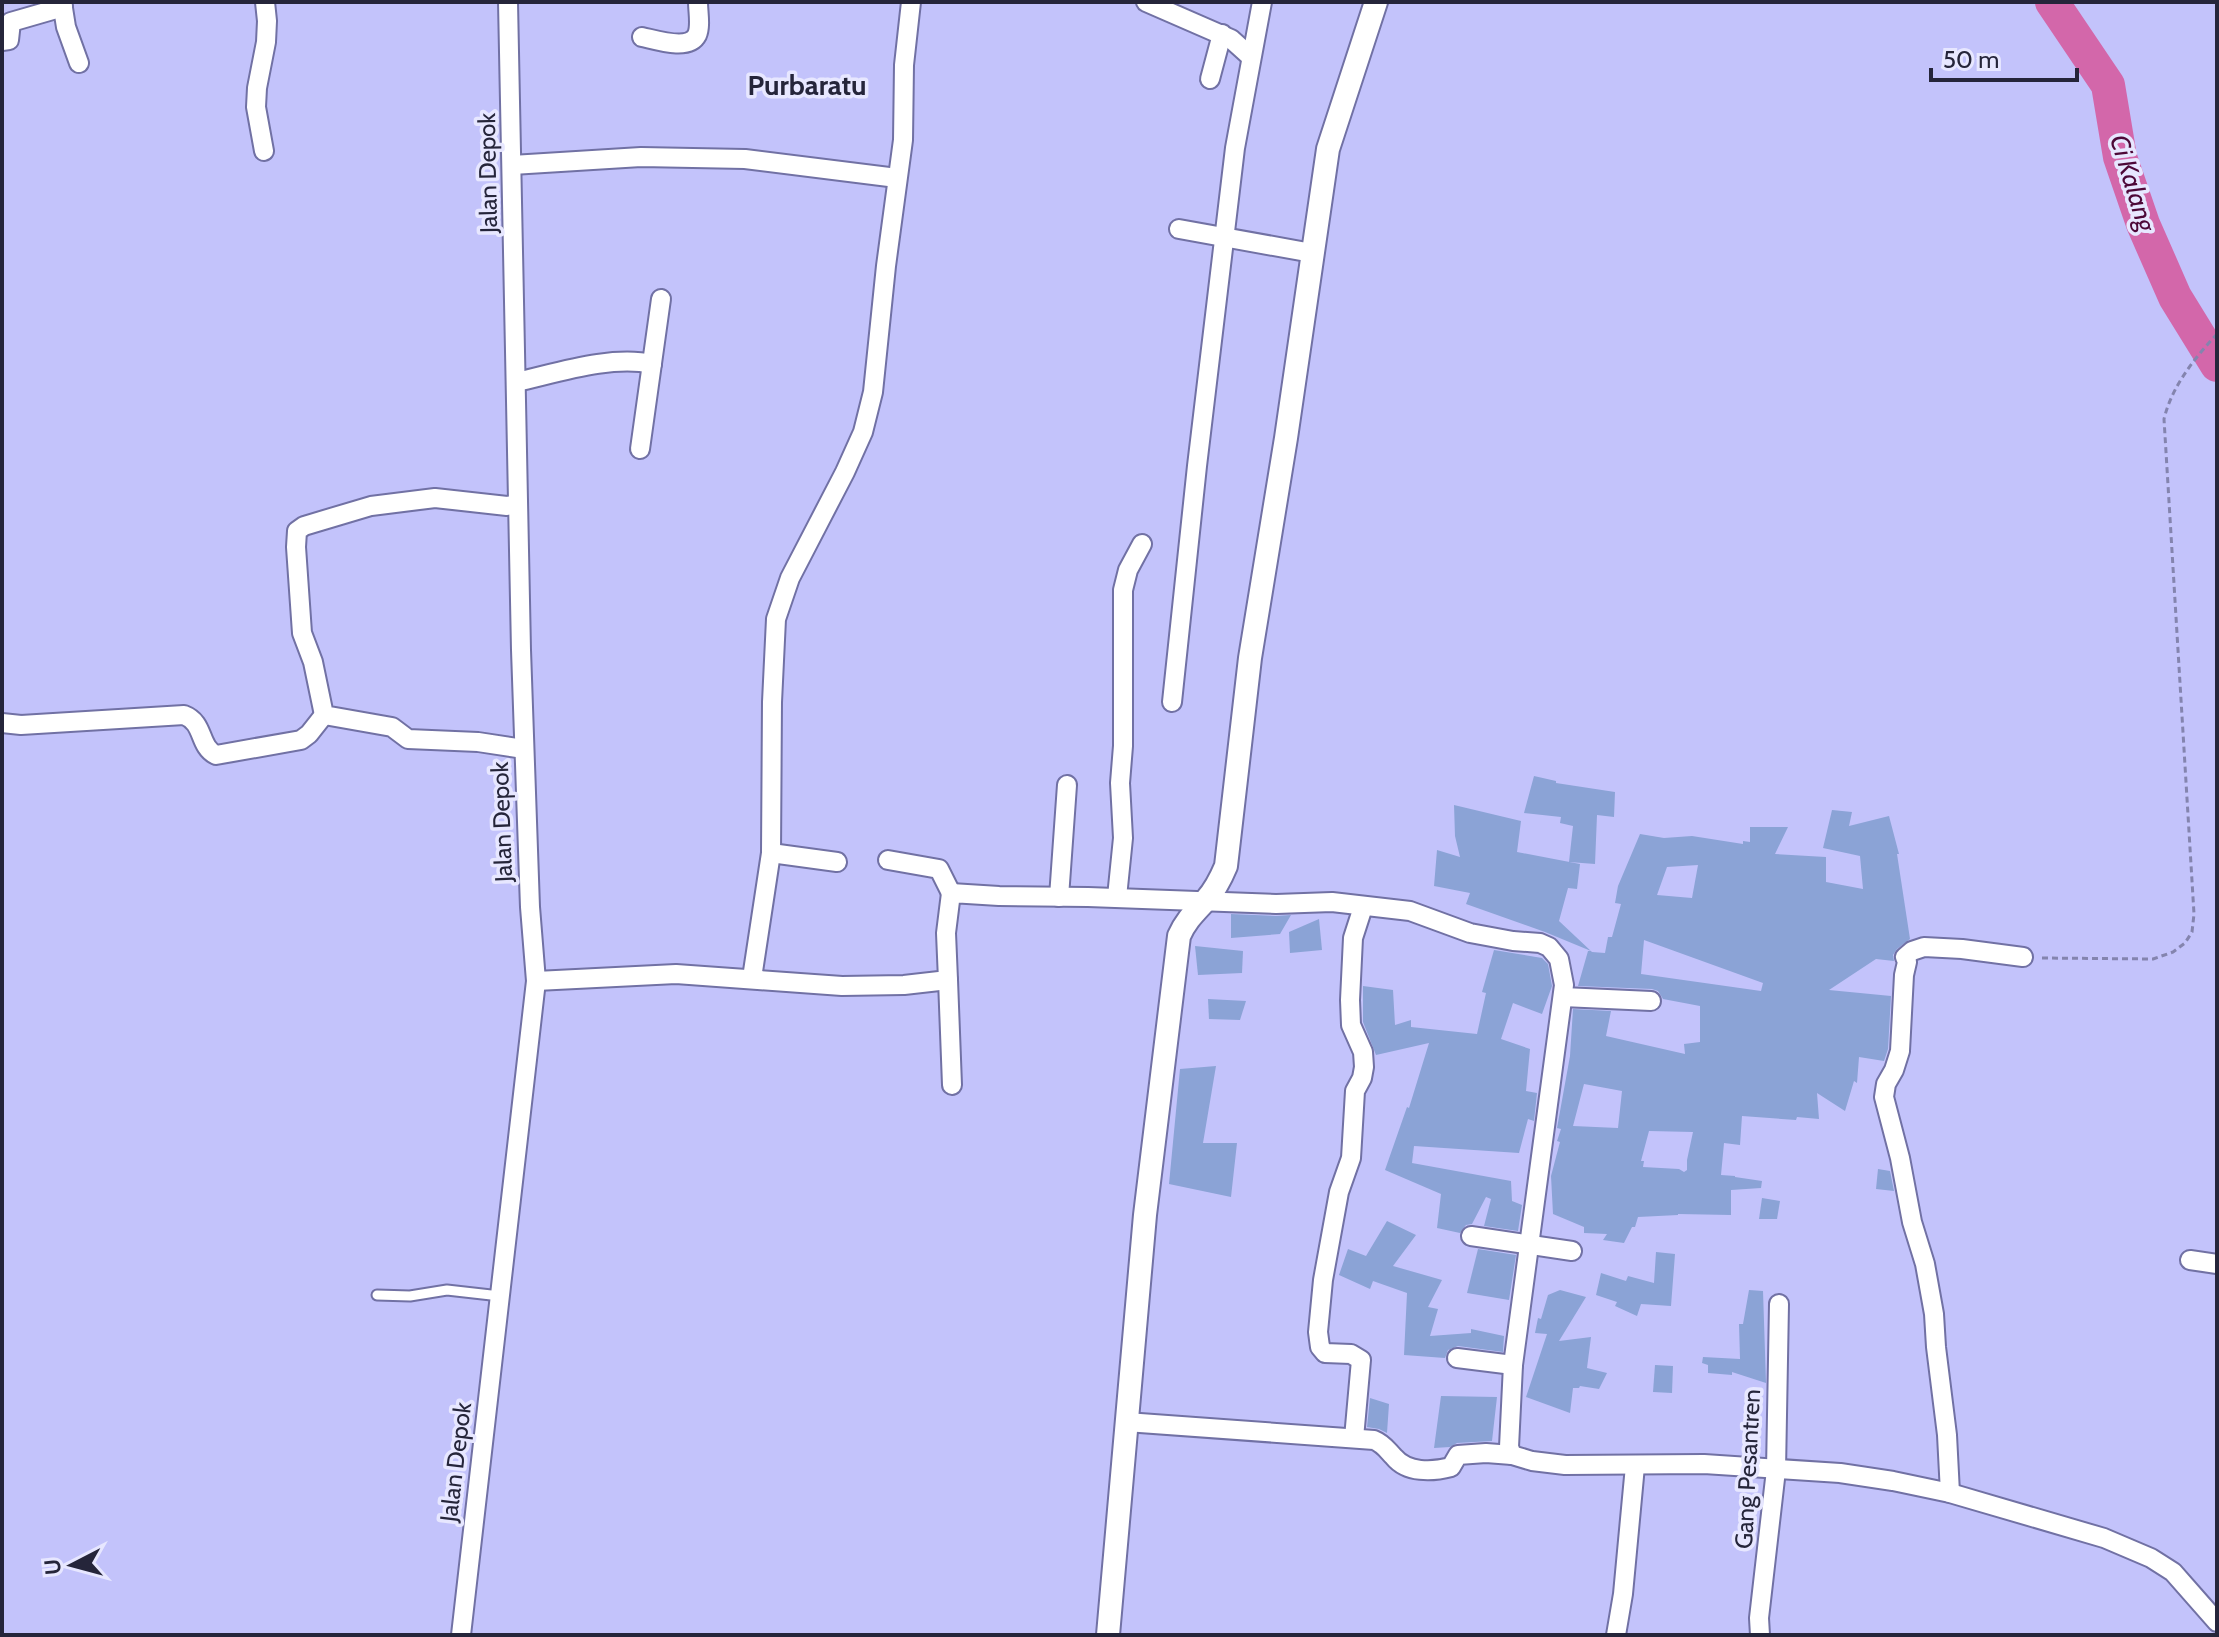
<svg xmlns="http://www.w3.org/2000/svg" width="2219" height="1637" font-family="Cabin,sans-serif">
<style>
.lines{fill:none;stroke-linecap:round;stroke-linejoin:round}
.river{stroke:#d367aa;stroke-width:34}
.building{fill:#8ba3d6;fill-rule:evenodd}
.service-casing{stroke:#7171a4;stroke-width:13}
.minor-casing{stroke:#7171a4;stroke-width:22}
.tertiary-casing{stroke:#7171a4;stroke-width:26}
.path{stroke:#8484ae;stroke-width:3;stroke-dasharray:6 4;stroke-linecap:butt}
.service{stroke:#fff;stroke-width:9}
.minor{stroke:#fff;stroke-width:18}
.tertiary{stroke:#fff;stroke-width:22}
.labels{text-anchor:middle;stroke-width:7;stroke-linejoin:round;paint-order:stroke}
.street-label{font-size:24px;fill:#25253a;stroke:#e7e7ff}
.water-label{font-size:26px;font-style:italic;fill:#4d0838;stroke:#e7e7ff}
.quarter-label{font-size:28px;font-weight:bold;fill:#25253a;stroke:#e7e7ff}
</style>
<rect width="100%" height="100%" fill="#c3c3fb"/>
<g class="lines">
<polyline class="river" points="2052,2 2108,85 2120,157 2143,224 2175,297 2217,365"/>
</g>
<g class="building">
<polygon points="1534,776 1556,781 1556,783 1615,792 1614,817 1597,815 1595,864 1569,862 1573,826 1560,823 1561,817 1524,813"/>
<path d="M1454,805L1521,821L1517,852L1580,864L1577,889L1568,888L1559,921L1592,952L1605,953L1608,937H1612L1621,904L1615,903L1618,886L1640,834L1664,838L1692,836L1743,844V841L1750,842V827H1788L1775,854L1826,857V882L1863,889L1860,856L1823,848L1832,810L1852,812L1849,826L1889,816L1899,854H1897L1910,939L1897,949L1893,955L1894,961L1876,959L1829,990L1891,996L1888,1049L1884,1061L1859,1057L1857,1083L1854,1081L1845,1111L1817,1093L1819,1119L1797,1117L1796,1120L1742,1116L1740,1145L1724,1143L1721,1175L1735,1176V1177L1762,1181L1761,1188L1731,1190V1215L1678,1214V1215L1638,1217L1635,1227H1632L1624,1243L1603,1240L1607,1234L1584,1233V1227L1553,1214L1551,1176L1560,1142L1557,1141L1561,1129L1557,1128L1570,1056L1573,1009L1611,1011L1606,1036L1685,1054L1684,1044L1700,1042V1006L1663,999L1658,991L1652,989L1578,986L1588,951H1591L1545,932L1466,904L1470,893L1434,886L1437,850L1460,857L1455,836ZM1698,865L1692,898L1657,895L1667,867ZM1644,940L1763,983L1761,991L1641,974ZM1584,1084L1622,1091L1618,1128L1573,1126ZM1649,1131L1693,1132L1687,1160V1170L1684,1172L1679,1169L1643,1167L1644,1161H1641Z"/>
<polygon points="1231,914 1276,916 1291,915 1280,934 1231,938"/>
<polygon points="1319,919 1322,950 1290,953 1289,932"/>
<polygon points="1195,946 1243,951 1242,973 1198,975"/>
<polygon points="1494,950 1542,958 1548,964 1552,986 1542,1014 1513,1003 1501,1039 1530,1049 1526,1091 1537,1093 1534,1121 1528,1119 1519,1153 1414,1146 1412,1163 1511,1181 1512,1201 1522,1205 1518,1231 1484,1226 1491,1199 1486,1197 1472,1224 1466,1225 1460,1233 1437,1228 1441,1194 1385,1170 1407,1107 1409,1108 1429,1043 1376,1055 1363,1022 1363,986 1393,990 1395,1025 1411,1020 1411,1027 1477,1034 1486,993 1482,992"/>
<polygon points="1208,999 1246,1001 1240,1020 1209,1019"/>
<polygon points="1216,1066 1203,1143 1237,1143 1231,1197 1169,1184 1180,1069"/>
<polygon points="1878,1169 1890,1171 1894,1191 1876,1189"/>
<polygon points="1762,1198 1780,1201 1777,1219 1759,1219"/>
<polygon points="1387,1221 1416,1235 1393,1266 1442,1280 1428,1307 1438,1309 1430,1336 1471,1333 1471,1329 1504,1336 1503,1352 1458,1346 1448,1350 1445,1358 1404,1355 1407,1293 1373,1281 1370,1289 1339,1275 1348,1249 1366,1256"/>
<polygon points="1478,1249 1516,1255 1509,1300 1467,1293"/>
<polygon points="1656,1252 1675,1254 1671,1306 1641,1304 1637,1316 1615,1306 1617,1302 1596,1295 1601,1273 1626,1281 1628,1276 1654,1283"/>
<polygon points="1560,1290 1586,1297 1559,1341 1591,1337 1587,1368 1607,1373 1599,1389 1580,1386 1579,1388 1573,1388 1570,1413 1526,1397 1547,1334 1535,1333 1538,1318 1541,1319 1548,1295"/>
<polygon points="1749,1290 1763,1291 1766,1383 1732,1372 1732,1375 1708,1373 1708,1365 1702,1363 1703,1357 1740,1359 1739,1324 1743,1324"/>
<polygon points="1655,1365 1673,1366 1672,1393 1653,1392"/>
<polygon points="1441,1396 1497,1397 1492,1441 1457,1443 1450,1447 1434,1448"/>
<polygon points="1370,1398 1389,1404 1387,1433 1379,1429 1367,1427"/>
</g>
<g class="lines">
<g class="service-casing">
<polyline id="service" points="377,1295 410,1296 447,1290 500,1296"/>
</g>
<g class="minor-casing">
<g id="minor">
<polyline points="62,2 66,27 79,63"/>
<polyline points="1146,2 1231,39 1251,57"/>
<path d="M642,37C656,40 689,51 697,35C701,26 698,12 698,2"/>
<polyline points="2,41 9,40 11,22 63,7"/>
<polyline points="1210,79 1222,34"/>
<polyline points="264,151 256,107 257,88 266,42 267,21 265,2"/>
<polyline points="512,165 641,157 745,159 897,178"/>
<polyline points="1179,229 1312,253"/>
<path d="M516,382C557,373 611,355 652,364"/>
<polyline points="640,449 661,299"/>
<polyline points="518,504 507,506 435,498 371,506 304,526 297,531 296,547 302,633 313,662 324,715 392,727 408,739 478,742 524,749"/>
<polyline points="1172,702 1197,466 1235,148 1262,2"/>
<path d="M2,723L21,725L184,715C205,723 198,746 216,755L301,740L309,734L324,715"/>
<polyline points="771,853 837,862"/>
<polyline points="888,860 939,869 951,893"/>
<polyline points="1059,897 1067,785"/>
<polyline points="1117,897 1123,838 1120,783 1123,746 1123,590 1128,570 1142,544"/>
<polyline points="752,978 771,853 772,702 776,619 790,578 845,472 863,432 873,392 886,266 903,140 904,65 911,2"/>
<polyline points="948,980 952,1085"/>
<polyline points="536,981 676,974 842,986 904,985 948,980 946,933 951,893 999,896 1088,897 1276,904 1332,902 1410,911 1470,933 1513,941 1540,943 1549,947 1559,959 1564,985 1513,1365 1509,1447 1512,1455 1532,1461 1565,1465 1704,1464 1840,1473 1893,1481 1950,1493 2104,1538 2151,1558 2173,1572 2217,1622"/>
<polyline points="1563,997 1651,1001"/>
<polyline points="1471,1236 1572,1251"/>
<polyline points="2190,1260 2217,1264"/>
<polyline points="1457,1358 1513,1365"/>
<path d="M1126,1422L1374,1440C1384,1444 1387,1450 1394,1457C1407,1473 1432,1472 1451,1467L1458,1455L1486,1453L1512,1455"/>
<polyline points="1354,1438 1361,1360 1351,1354 1325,1353 1320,1347 1318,1332 1323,1280 1339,1192 1351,1158 1355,1091 1362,1078 1364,1067 1363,1052 1351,1025 1350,1000 1353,938 1363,907"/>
<polyline points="1950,1493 1947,1435 1936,1347 1934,1314 1925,1264 1912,1222 1900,1158 1884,1097 1886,1084 1894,1070 1900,1051 1904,975 1907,962 1905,957 1912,951 1924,947 1962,949 2023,957"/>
<polyline points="461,1635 536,981 530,907 521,650 508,2"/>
<polyline points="1616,1635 1623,1594 1635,1466"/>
<polyline points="1760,1635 1759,1618 1776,1470 1779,1304"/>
</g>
</g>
<g class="tertiary-casing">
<path id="tertiary" d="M1108,1635L1145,1215L1179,936C1186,920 1195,912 1206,900C1215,890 1221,878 1226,866L1250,658L1286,438L1328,149L1376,2"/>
</g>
<path class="path" d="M2042,958L2153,959L2173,952L2185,943L2192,932L2194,914L2164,419C2172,386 2194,359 2217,334"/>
<use href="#service" class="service"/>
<use href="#minor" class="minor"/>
<use href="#tertiary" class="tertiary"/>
</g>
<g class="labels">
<g class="street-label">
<text transform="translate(488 173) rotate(-91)" y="8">Jalan Depok</text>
<text transform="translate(502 822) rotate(-92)" y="8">Jalan Depok</text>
<text transform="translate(456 1462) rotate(-83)" y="8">Jalan Depok</text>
<text transform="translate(1748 1469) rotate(-87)" y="8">Gang Pesantren</text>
</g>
<g class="water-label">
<text transform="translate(2133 183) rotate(73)" y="9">Ci Kalang</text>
</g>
<g class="quarter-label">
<text x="807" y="95">Purbaratu</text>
</g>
</g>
<rect width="2219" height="1637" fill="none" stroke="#25253a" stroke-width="8"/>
<g transform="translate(72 1565) rotate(264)" stroke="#e7e7ff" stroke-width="6" paint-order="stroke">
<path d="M0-6L14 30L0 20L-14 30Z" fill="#25253a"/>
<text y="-12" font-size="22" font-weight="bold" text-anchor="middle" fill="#25253a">U</text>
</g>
<path d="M1931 68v12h146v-12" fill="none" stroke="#25253a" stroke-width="4"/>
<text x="1943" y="68" font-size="24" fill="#25253a" stroke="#e7e7ff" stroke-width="6" paint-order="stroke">50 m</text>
</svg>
